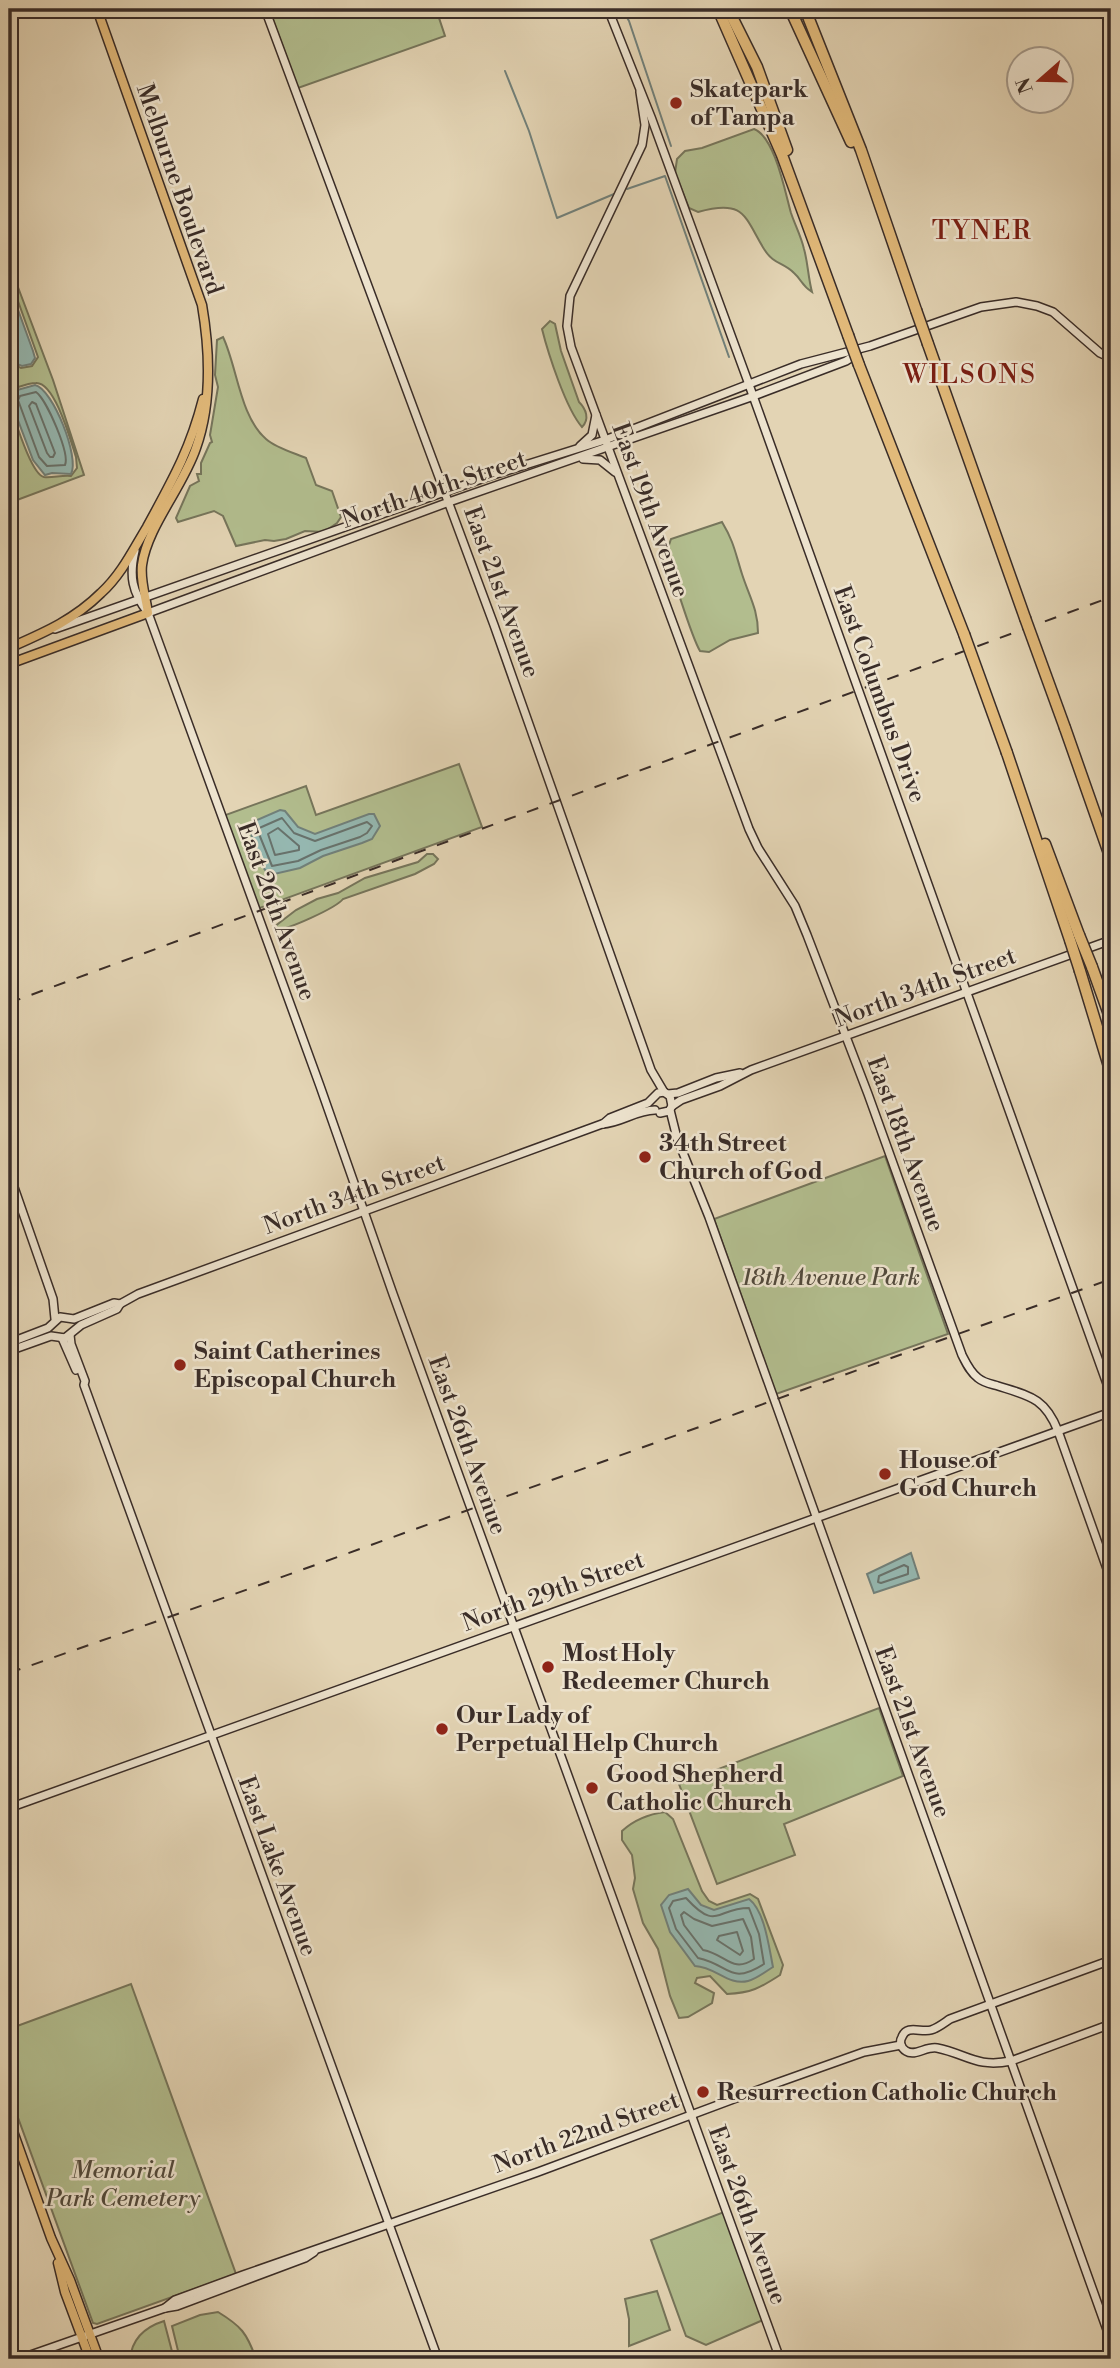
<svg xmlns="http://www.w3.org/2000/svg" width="1120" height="2368" font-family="'Libre Bodoni',serif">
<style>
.green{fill:#b2bd8e;stroke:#76755b;stroke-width:2}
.water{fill:#95b8b1;stroke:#71807a;stroke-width:2}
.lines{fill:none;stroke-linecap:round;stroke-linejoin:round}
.shore{stroke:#68726c;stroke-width:2}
.stream{stroke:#71807a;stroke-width:2}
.secondary-casing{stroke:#3a2d28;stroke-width:10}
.primary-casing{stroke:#3a2d28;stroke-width:11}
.highway-casing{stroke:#3a2d28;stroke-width:13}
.secondary{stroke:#ede3ce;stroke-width:7}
.primary{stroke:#e2ba7a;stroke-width:8}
.highway{stroke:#e2ba7a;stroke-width:10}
.rail{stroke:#3a2d28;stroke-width:2;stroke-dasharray:12 12;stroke-linecap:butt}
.highway-bridge-casing{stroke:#3a2d28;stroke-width:13;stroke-linecap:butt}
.highway-bridge{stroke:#e2ba7a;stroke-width:10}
.poi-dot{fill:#8f2418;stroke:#ede3ce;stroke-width:2.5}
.labels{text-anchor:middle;stroke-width:5;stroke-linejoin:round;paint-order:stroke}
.poi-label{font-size:24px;font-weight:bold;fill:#3a2d28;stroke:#ede3ce;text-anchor:start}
.street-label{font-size:24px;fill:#3a2d28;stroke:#ede3ce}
.park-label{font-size:24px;font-style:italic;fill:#524a3c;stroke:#ede3ce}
.neighbourhood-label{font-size:26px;letter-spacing:2px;fill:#7a1f14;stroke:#ede3ce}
</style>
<rect width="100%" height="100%" fill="#e3d4b4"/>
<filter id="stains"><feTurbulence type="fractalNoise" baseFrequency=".00286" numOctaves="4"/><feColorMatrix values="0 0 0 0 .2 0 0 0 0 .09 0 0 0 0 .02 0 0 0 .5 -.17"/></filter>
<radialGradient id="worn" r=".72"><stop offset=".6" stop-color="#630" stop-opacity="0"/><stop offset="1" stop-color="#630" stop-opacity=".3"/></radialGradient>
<g class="green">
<polygon points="269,9 436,9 445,36 298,88"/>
<path d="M754,129C775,137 785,192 791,213C795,225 801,236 804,249C808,263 808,277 812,292C801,285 802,280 794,273C783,262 774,265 764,249C744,216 745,199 698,212L689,208L675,173L677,159L685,151L702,148Z"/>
<path d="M10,266L53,380L84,475L9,503V403C14,416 31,475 44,477C52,478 62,475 71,476L77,468L76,457C71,442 55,382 36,383C27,383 17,388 9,390V344L14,364L21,368L32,366L38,357L9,276Z"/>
<path d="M550,321L555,324L561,351L579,402C586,409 590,419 582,427C566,409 548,353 542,329Z"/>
<path d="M223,337C237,366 240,417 266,439C276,448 294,453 306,458L316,485L332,491L341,517L337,523L324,532L305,531L286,539L274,541L265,540L236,546L223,516L214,511L178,522L176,518L190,486L199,481L197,474H201V463L210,443L212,442L210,435L218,387L215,375L217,340Z"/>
<path d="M722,522C734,542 735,552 742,574C749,596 758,609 758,633L730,640L709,652L700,651C693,639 667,563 668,550C668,546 670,542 671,539Z"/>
<polygon points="459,764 482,827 254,910 220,817 306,786 316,815"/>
<path d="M427,854H433L438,859L434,864L415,874L343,899C336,908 287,930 276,930L274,927L296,910L317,899L338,893L365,878L418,862Z"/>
<polygon points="885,1156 948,1334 776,1394 714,1219"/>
<polygon points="879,1708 903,1776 784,1824 795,1855 717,1884 679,1784"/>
<path d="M665,1812L673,1819L702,1891L709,1901L717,1905L750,1894L758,1899L783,1965L780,1975C760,1988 751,1993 727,1994L710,1976L697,1978L695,1983L714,1993L712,2003L688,2017L679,2018L670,1996L658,1949L643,1923L633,1889L635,1878L632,1855L622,1840V1831C634,1820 649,1814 665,1812Z"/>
<polygon points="131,1984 236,2274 97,2324 93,2323 9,2093 9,2029"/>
<polygon points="724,2212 763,2320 706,2345 686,2336 651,2240"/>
<polygon points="657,2291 670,2330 629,2346 629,2319 625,2299"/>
<path d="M218,2312C241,2326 247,2333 256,2359H180L172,2326L200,2315Z"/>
<path d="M164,2321L174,2359H130C132,2338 145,2327 164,2321Z"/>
</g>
<g class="water">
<polygon points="9,285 33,351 35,358 31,364 22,366 17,364 9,338"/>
<path d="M35,385C53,389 80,458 71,474L52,473L45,475L33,460L10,399V392Z"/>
<path d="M280,810L285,811L298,827L315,834L369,814H374L380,826L372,839L362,843L323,856L300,868L270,875C256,864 254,840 248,824Z"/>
<polygon points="911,1553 919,1578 874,1593 867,1574"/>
<path d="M688,1889L701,1905L714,1910L749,1899C765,1911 769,1948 773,1967C765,1972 756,1979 748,1981C728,1986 716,1967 695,1966L670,1932L661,1905L669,1895Z"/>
</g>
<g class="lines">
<g class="shore">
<path d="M36,392C47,400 70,454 65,465L47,466L39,457L18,400L20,396Z"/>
<polygon points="32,402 36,404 55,453 53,457 50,457 47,453 29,406"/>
<polygon points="282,818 294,833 315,841 367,822 372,826 367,833 360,837 321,850 298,861 272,866 257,829"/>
<polygon points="278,828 299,846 299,850 275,855 268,834"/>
<polygon points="904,1565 908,1567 908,1574 881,1583 878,1582 879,1576"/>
<path d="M686,1898C717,1932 716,1908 749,1908L759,1934L764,1964C729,1986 731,1965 698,1958L676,1929L669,1908L673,1901Z"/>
<path d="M684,1912L694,1919L712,1926L743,1919L751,1937L754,1959C732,1974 726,1954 703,1950L684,1925L681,1915Z"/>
<polygon points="737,1932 743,1951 740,1955 717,1940 719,1936"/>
</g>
<g class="stream">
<polyline points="622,9 629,21 671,146"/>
<polyline points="505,71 529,131 557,218 614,194"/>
<polyline points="627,189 665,176 729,357"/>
</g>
<g class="secondary-casing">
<g id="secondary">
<polyline points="265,9 494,625 651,1070 664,1092"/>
<polyline points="608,9 651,117 747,379 1111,1395"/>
<path d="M640,92L645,125L642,145L570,296L567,326L571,347L749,829L758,848L795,906L807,935L868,1094L962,1355C966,1363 970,1372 978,1378C984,1383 991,1384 998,1386C1030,1396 1045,1398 1058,1431L1111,1580"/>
<polyline points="580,446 592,435 596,415"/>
<polyline points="583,459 600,460 615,472"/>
<path d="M135,551C129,576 132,592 148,613L320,1086L393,1294L780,2359"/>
<polyline points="148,613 449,502 751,397 846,361 857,354"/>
<polyline points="55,629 490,476 605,440 801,364 870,346 981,307 1016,302 1037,306 1053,312 1100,353 1111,358"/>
<polyline points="668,1094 678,1093 716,1078 740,1073"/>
<polyline points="672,1106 681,1100 720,1086 751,1070 1111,940"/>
<polyline points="670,1110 677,1138 709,1217 1111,2341"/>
<polyline points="603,1124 610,1118 648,1103 658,1093 664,1092 670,1096 672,1106 669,1111 660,1113"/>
<polyline points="9,1173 53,1299 55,1319"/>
<polyline points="70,1335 71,1344 85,1381 84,1385 438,2359"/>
<polyline points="62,1338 76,1370"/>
<polyline points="9,1343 48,1328 60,1317 74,1319 114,1303 120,1304"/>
<path d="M9,1351L51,1336L65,1338L81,1325L117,1309L120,1304L138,1294L602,1124C621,1123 636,1110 655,1110"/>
<polyline points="9,1808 1111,1412"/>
<path d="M1111,1960L950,2019C944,2023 938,2028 931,2030C921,2033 907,2024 902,2037C899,2042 901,2048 906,2051C915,2057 926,2046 937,2048C967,2054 976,2068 1011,2061L1111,2024"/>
<polyline points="165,2308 175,2300 243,2275 538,2172 774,2084 864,2052 901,2045"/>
<polyline points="19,2359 165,2308 177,2306 305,2258 314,2252"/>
</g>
</g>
<g class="primary-casing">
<g id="primary">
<path d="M9,648C43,633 74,620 101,593C121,575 133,550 147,527C172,481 190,450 203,399"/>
<path d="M9,664L148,613C146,598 140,581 142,565C147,527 183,487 196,448C212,403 210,352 202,305L97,9"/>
<polyline points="9,2120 51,2238 70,2280 99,2359"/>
<polyline points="58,2263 65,2292 90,2359"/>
</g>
</g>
<g class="highway-casing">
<g id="highway">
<polyline points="718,9 782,155 848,335"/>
<polyline points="728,9 757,67 787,150"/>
<polyline points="790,9 851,142"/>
<polyline points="805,9 861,150 916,310"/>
<polyline points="928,344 1025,618"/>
<polyline points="859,365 964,634"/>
<polyline points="1065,728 1111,859"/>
<polyline points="1007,753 1070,940"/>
<polyline points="1045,844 1079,935"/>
<polyline points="1092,967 1111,1020"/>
<polyline points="1080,971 1111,1073"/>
</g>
</g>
<use href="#secondary" class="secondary"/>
<use href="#primary" class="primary"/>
<use href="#highway" class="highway"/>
<g class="rail">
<polyline points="9,1003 1111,597"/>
<polyline points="9,1673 229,1596 1111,1279"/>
</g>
<g class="highway-bridge-casing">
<g id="highway-bridge">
<polyline points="916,310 928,344"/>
<polyline points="848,335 859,365"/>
<polyline points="1025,618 1065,728"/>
<polyline points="964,634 1007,753"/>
<polyline points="1079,935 1092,967"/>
<polyline points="1070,940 1080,971"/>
</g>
</g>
<use href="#highway-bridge" class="highway-bridge"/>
</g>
<g class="poi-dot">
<circle cx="676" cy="103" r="7"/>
<circle cx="645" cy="1157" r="7"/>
<circle cx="180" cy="1365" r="7"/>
<circle cx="885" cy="1474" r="7"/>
<circle cx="548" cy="1667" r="7"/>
<circle cx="442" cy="1729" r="7"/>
<circle cx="592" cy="1788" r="7"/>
<circle cx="703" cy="2092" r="7"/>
</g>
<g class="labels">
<g class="poi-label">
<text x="690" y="97">Skatepark<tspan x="690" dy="28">of Tampa</tspan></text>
<text x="659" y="1151">34th Street<tspan x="659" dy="28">Church of God</tspan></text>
<text x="194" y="1359">Saint Catherines<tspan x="194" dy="28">Episcopal Church</tspan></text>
<text x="899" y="1468">House of<tspan x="899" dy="28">God Church</tspan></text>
<text x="562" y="1661">Most Holy<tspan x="562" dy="28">Redeemer Church</tspan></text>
<text x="456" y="1723">Our Lady of<tspan x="456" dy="28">Perpetual Help Church</tspan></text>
<text x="606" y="1782">Good Shepherd<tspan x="606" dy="28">Catholic Church</tspan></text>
<text x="717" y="2100">Resurrection Catholic Church</text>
</g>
<g class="street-label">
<text transform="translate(180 189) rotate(71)" y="8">Melburne Boulevard</text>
<text transform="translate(434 489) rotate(-19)" y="8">North 40th Street</text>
<text transform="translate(651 510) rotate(70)" y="8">East 19th Avenue</text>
<text transform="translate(502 592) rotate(70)" y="8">East 21st Avenue</text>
<text transform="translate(880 694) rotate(70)" y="8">East Columbus Drive</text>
<text transform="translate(277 911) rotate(70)" y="8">East 26th Avenue</text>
<text transform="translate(925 987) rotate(-20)" y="8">North 34th Street</text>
<text transform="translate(906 1144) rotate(70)" y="8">East 18th Avenue</text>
<text transform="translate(354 1194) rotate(-20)" y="8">North 34th Street</text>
<text transform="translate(468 1445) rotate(70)" y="8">East 26th Avenue</text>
<text transform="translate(553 1591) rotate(-20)" y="8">North 29th Street</text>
<text transform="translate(913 1732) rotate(70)" y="8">East 21st Avenue</text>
<text transform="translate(278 1866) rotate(70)" y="8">East Lake Avenue</text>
<text transform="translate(586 2132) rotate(-20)" y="8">North 22nd Street</text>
<text transform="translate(748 2215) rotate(70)" y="8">East 26th Avenue</text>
</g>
<g class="park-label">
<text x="831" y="1285">18th Avenue Park</text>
<text x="123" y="2178">Memorial<tspan x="123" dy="28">Park Cemetery</tspan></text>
</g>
<g class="neighbourhood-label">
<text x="982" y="239">TYNER</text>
<text x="970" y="383">WILSONS</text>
</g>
</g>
<rect width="1120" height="2368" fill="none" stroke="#e3d4b4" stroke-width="35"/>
<rect x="10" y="10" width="1099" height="2347" fill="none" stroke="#3a2d28" stroke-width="3.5"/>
<rect x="18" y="18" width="1085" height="2333" fill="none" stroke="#3a2d28" stroke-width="2"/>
<g transform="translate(1040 80) rotate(250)"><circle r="33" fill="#ede3ce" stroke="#a59a8c" stroke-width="2"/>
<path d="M0-5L12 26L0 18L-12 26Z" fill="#8f2418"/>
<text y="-10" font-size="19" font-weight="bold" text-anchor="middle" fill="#3a2d28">N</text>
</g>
<rect width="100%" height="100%" filter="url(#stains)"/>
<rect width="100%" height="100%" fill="url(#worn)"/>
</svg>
